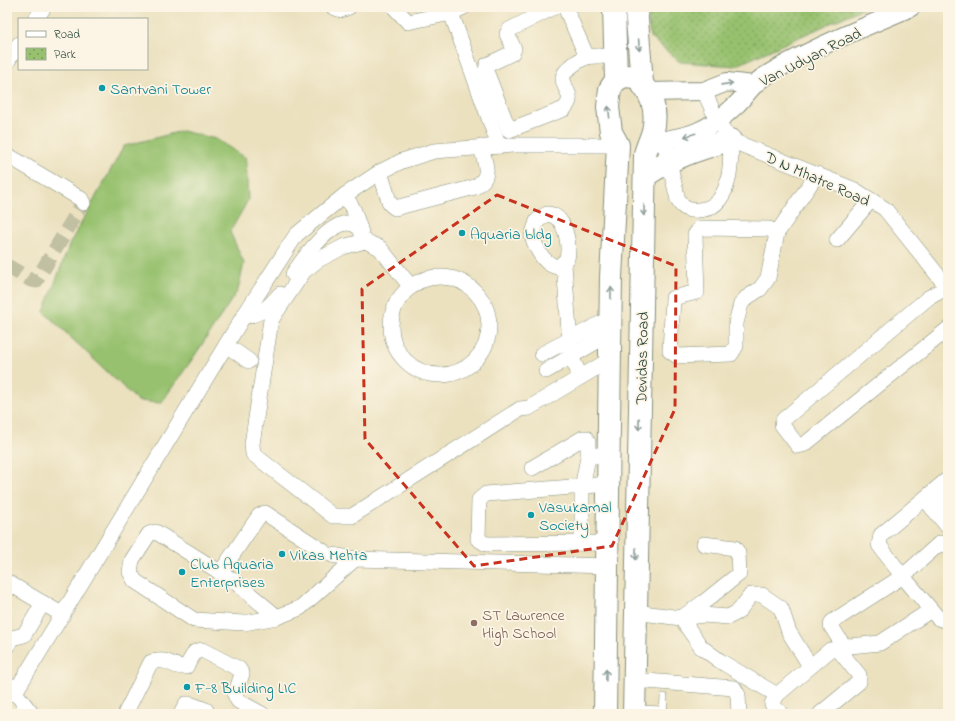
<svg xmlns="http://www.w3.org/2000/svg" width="955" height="721" font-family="'Indie Flower',sans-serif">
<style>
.green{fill:#97c16e;stroke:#5b7f51}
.park{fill:url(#park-dots);stroke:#5b7f51}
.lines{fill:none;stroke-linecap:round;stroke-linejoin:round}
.minor-tunnel{stroke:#c2c0a3;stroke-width:15;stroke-dasharray:15 8;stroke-linecap:butt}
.service-casing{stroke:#858f7a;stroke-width:8}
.minor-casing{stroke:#858f7a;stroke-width:16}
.tertiary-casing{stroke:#858f7a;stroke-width:20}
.primary-casing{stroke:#858f7a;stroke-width:24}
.service{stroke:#fff;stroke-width:7}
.minor{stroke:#fff;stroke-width:15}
.tertiary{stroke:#fff;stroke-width:18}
.primary{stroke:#fff;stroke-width:22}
.oneway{stroke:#8f9e9a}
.marked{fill:none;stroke:#c8321e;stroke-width:3;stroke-dasharray:8 5;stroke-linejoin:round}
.culture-dot{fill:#0f9aa8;stroke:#fcf5e5;stroke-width:1.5}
.education-dot{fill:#8d6e63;stroke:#fcf5e5;stroke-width:1.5}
.labels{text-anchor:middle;stroke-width:3.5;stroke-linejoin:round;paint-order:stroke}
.street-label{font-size:16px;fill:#1f3d34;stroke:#fcf5e5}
.culture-label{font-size:16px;fill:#0d838f;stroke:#fcf5e5;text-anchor:start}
.education-label{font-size:16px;fill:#785e54;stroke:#fcf5e5;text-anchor:start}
</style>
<defs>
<pattern id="park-dots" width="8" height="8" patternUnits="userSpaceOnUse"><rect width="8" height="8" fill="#97c16e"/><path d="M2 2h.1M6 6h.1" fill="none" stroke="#7b9e5b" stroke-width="1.8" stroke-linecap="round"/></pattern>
</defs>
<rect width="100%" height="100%" fill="#fcf5e5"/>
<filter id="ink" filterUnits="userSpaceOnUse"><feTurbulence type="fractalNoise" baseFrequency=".025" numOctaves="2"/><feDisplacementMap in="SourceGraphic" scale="8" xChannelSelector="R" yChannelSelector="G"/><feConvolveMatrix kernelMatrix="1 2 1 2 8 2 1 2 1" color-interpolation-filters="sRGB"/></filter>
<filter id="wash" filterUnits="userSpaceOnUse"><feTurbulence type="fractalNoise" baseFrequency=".012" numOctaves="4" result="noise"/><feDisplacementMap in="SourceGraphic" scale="16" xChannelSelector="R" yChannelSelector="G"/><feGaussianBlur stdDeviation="0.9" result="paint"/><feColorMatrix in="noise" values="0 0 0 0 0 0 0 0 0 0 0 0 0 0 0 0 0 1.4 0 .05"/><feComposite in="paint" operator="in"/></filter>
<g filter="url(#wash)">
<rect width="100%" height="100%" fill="#ebe1bf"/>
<polygon class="green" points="182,131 216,139 246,158 248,200 230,232 244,263 238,290 193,358 161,403 138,401 44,312 70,243 124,146"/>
<polygon class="park" points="647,7 866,7 735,66 680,62 650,37"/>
</g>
<g filter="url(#ink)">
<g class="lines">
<polyline class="minor-tunnel" points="7,266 31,280 36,281 83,203"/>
<g class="service-casing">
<g id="service">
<polyline points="636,709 664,710"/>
<polyline points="663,714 664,697"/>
</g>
</g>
<g class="minor-casing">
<g id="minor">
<polyline points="333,7 341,10 349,7"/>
<polyline points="394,7 408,22 451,13"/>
<polyline points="464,7 451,13 499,146"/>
<path d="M554,7L509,30L507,34L514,49L512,53L487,65L486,71L509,130L564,109C577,95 562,90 563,77C564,70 580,59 587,57C595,55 607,57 615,56"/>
<polyline points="565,7 587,57"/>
<polyline points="36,19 44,7"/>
<polyline points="7,62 19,44"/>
<polyline points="704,91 717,120 730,140 855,190 885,209 948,288"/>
<path d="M664,141L678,200C683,209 689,211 698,210C731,209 732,163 730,140"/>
<polyline points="7,155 81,199 83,203"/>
<path d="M380,172L390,204L395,208L475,187C493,176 485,165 481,147"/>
<polyline points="345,195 354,211 361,232"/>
<path d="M547,214C566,215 570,244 567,259L558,267C544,265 536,248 532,236L537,221Z"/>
<polyline points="777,233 769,229 700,228 695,235 697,292 673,298 670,351 677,356 731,354 736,346 736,323 741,304 746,298 760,289 768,278 777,233 817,174"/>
<polyline points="837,240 871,200"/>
<polyline points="564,264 571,357 581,377"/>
<path d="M293,274C303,259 327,225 347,223C351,223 356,225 359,227"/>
<circle cx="440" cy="326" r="49"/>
<polyline points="411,287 380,248 365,241 343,247 318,260 304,271 271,320 252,444 253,454 333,516 352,516 520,409 529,408 611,359"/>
<polyline points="948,287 928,298 783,420 782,425 798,446 805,444 948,329"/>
<path d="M243,317C263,313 267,309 280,294"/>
<polyline points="226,345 249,361"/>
<polyline points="542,354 611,318"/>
<polyline points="546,371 611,333"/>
<polyline points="532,468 583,438 586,438 588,442 588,457"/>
<polyline points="948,479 881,535 879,545 900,573 938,618 948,621"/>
<polyline points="609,484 486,494 479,500 478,539 486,544 609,543"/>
<polyline points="925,499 948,527"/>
<polyline points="933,509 948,497"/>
<polyline points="582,543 582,488 588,457 610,453"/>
<polyline points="332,555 355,559"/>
<polyline points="220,573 259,516 265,513 323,551"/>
<polyline points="7,582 63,615"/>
<polyline points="931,610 880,643 850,646 843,645 831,626 832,622 903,576 940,543 948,546"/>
<polyline points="635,612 681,618 701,647 720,661 777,695"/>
<polyline points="684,616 704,602 739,574 738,553 735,548 704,544"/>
<polyline points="277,617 234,581 156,532 149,534 132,560 130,572 135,581 194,620 244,623 277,617 300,608 355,559 608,566"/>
<polyline points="681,618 703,615 728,617 738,612 751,595 762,595 781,608 789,632 810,666"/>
<polyline points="7,646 12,638 24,635 43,603"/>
<polyline points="634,680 734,688 738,695 739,714"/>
<polyline points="7,682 32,714"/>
<polyline points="14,694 243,317 296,235 345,195 380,172 402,161 434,151 513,145 618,145"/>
<path d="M126,714V712L151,662C170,657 171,668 186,667L195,652L202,650L239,669L242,674L235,695L238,701L262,714"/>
<polyline points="181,714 186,704 190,704 206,710 207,714"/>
<polyline points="781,714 772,704 777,695 830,650 838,649 859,675 859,682 820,714"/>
</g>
</g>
<g class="tertiary-casing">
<g id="tertiary">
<polyline points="647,92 704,91 727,82 753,85"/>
<path d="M647,143C688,137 706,134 737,104C746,95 752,85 762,78C808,49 861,29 911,7"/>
</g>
</g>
<g class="primary-casing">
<g id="primary">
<polyline points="636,7 642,83"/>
<path d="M616,80L625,76L636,77C651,93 658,108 653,131C651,139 647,146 645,154L634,714"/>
<path d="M645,176C671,158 699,149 730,140"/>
<polyline points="605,714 611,277 618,145 611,132 608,107 610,89 616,80 614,7"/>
</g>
</g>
<use href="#service" class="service"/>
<use href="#minor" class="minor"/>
<use href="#tertiary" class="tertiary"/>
<use href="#primary" class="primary"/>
</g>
<defs><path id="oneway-shaft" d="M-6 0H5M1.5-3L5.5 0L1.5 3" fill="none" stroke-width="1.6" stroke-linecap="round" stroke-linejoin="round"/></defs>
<g class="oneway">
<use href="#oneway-shaft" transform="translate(639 45) rotate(86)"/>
<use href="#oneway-shaft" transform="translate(727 84) rotate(-8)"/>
<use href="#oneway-shaft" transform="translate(609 112) rotate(-96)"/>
<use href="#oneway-shaft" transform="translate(690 135) rotate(163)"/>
<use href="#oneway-shaft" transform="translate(644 210) rotate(91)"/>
<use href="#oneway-shaft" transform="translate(611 293) rotate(-90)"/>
<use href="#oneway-shaft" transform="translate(639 424) rotate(91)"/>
<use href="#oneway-shaft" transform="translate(636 554) rotate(91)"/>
<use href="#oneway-shaft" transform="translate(606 675) rotate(-89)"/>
</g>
</g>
<path class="marked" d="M497,195L676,266L675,409L612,546L474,566L365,439L362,289Z"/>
<g class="culture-dot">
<circle cx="102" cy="88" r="4"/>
<circle cx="462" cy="233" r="4"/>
<circle cx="531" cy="515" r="4"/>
<circle cx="282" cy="554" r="4"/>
<circle cx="182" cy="572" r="4"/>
<circle cx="187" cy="687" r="4"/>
</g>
<circle class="education-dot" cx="474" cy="623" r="4"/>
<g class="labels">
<g class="street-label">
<text transform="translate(810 56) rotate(-27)" y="6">Van Udyan Road</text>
<text transform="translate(818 178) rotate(24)" y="6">D N Mhatre Road</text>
<text transform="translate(641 358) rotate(-89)" y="6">Devidas Road</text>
</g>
<g class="culture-label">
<text x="110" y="94">Santvani Tower</text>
<text x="470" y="239">Aquaria bldg</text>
<text x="539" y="512">Vasukamal<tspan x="539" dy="18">Society</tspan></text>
<text x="290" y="560">Vikas Mehta</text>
<text x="190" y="569">Club Aquaria<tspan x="190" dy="18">Enterprises</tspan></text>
<text x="195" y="693">F-8 Building LIC</text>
</g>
<g class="education-label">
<text x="482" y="620">ST Lawrence<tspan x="482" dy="18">High School</tspan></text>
</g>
</g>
<rect width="955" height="721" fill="none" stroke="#fcf5e5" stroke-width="24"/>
<rect x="18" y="18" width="130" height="52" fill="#fcf5e5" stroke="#a4ab9e"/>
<rect x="26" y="31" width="20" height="6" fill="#ffffff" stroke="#a4ab9e"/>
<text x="54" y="38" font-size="12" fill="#1f3d34">Road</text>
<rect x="26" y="48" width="20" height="12" fill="url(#park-dots)" stroke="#a4ab9e"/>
<text x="54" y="58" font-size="12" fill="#1f3d34">Park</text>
</svg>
